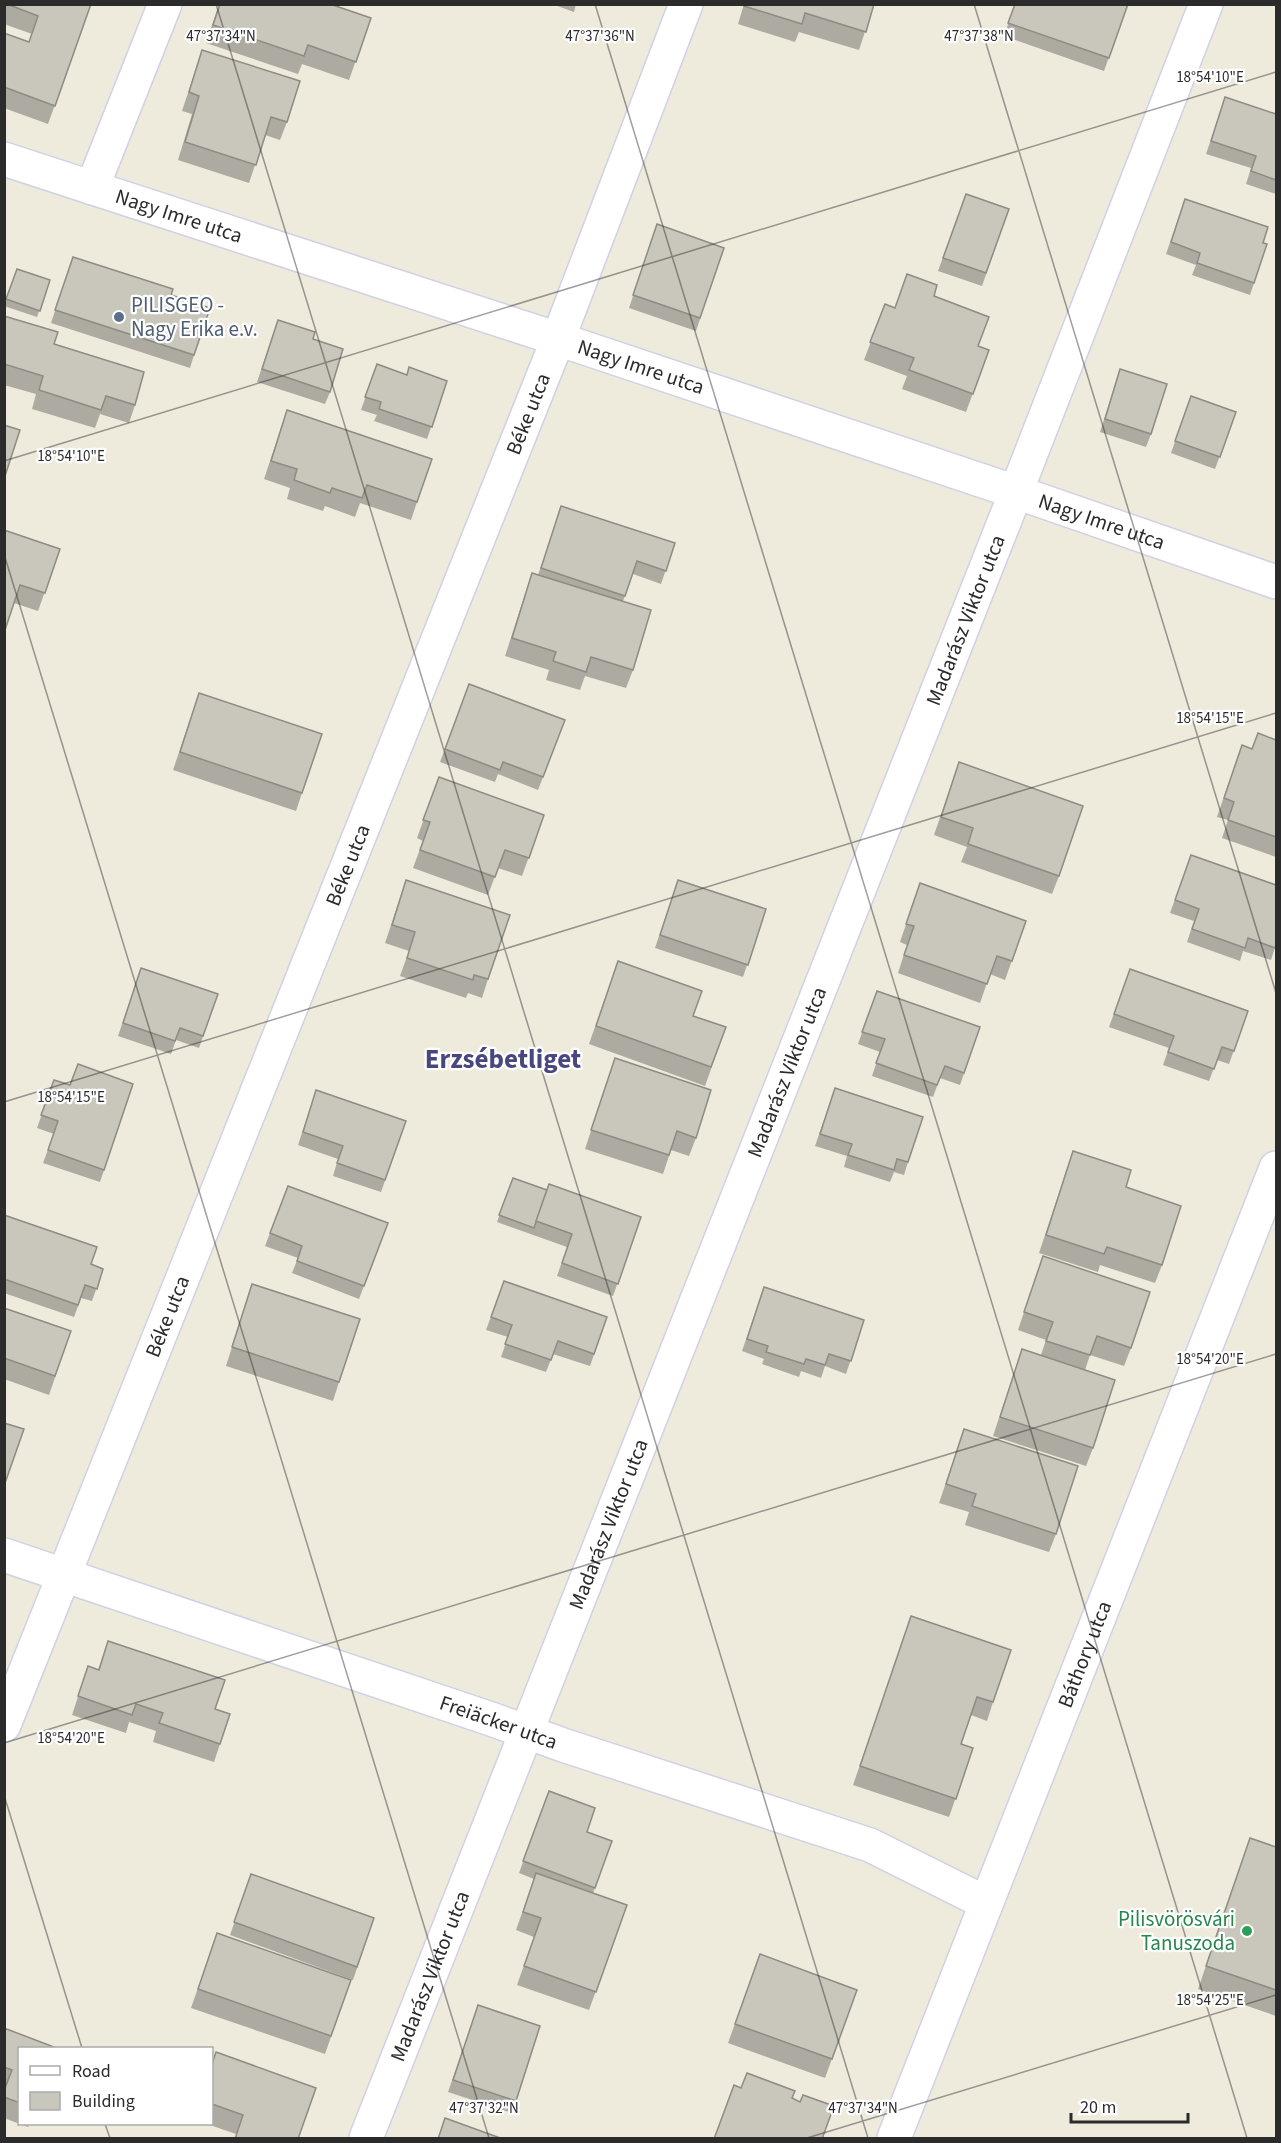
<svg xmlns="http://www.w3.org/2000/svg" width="1281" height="2143" font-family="'Source Sans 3',sans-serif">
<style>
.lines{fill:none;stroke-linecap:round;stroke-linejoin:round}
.minor-casing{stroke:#d1d1e5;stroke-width:36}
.minor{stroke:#fff;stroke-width:33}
.wall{fill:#adaaa1}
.building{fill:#c9c6bb;stroke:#8d8b83;stroke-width:1.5}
.ticks{fill:none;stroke:#2b2b2b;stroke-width:1.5;stroke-opacity:0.45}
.service-dot{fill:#5c6f8a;stroke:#fff;stroke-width:2}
.leisure-dot{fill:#2e9e5b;stroke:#fff;stroke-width:2}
.labels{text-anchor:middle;stroke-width:4.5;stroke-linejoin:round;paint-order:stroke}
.street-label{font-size:21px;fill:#2b2b2b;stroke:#fff}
.service-label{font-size:21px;fill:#4e5e75;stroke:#fff;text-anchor:start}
.leisure-label{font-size:21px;fill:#27864d;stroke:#fff;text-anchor:end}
.district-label{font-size:27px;font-weight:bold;fill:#49477f;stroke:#fff}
.ticks-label{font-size:15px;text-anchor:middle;fill:#2b2b2b;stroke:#fff;stroke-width:4.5;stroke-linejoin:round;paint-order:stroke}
</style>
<rect width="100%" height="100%" fill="#eeeadc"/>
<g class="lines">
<g class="minor-casing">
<g id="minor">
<path id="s1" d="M4,159L558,339L1016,492L1276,582"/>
<polyline points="92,188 165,4"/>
<path id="s2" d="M4,1555L491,1719L563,1745L870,1845L986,1903"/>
<path id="s3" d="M4,1725L558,339L686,4"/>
<path id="s4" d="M366,2138L1016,492L1206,4"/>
<path id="s5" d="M894,2138L1276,1168"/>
</g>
</g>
<use href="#minor" class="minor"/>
</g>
<g class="wall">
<polygon points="4,4 91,4 48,124 4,108 4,33 29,42 32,34 4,24"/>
<polygon points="219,4 371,18 349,80 302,64 298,74 206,43"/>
<polygon points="552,4 576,4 574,12"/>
<polygon points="744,4 874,4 859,50 799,32 795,42 738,24"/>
<polygon points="1015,4 1128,4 1104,71 1004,36"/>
<polygon points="202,50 287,122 280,140 265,135 249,183 178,160 192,114 182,111"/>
<polygon points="1221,110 1276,114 1276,194 1246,184 1251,168 1206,154"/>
<polygon points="966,194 1009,209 982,286 938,271"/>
<polygon points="1185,199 1267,244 1250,295 1192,275 1196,265 1166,254"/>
<polygon points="657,224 724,248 696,331 629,308"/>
<polygon points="73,257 171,295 194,355 190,368 51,323"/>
<polygon points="17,269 50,280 37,317 4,306"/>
<polygon points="934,296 978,346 989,350 966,412 902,389 907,376 864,360 885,304 895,308"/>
<polygon points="4,316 54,344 135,405 129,423 100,414 95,428 32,409 36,394 4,385"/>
<polygon points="274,332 313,339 330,392 325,404 257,382"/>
<polygon points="377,364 407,375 447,381 427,439 374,421 377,415 361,410"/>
<polygon points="1120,369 1151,434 1146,447 1100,432"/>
<polygon points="1191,396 1236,412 1215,469 1171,453"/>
<polygon points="287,410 417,502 411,520 360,503 355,517 325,506 323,511 287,499 290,488 264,479"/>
<polygon points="557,519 675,543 661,584 633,574 623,601 633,670 626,688 585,676 580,690 546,680 549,670 505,656 532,573 538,575"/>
<polygon points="4,530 60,549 38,611 14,603"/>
<polygon points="469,684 565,720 538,790 498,774 495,782 440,762"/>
<polygon points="199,693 302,793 296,811 173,770"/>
<polygon points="1276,740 1276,857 1222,838 1228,820 1217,817 1235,764 1252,749"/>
<polygon points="959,762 1059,876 1052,894 961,862 967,847 934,835"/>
<polygon points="439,777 544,815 522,876 498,868 488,895 413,868 423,841 417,838"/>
<polygon points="1191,855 1276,944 1271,960 1243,951 1240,961 1187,942 1194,921 1170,913"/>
<polygon points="406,880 488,979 482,998 468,993 466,998 400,976 409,951 385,943"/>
<polygon points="678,880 766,909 743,977 655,948"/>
<polygon points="920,883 1026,921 1005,980 990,974 980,1003 898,973 907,945 900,942"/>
<polygon points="618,961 694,1016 726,1027 705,1086 589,1044"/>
<polygon points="141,968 218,994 199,1048 176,1040 171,1054 118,1036"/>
<polygon points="1130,969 1248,1011 1229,1064 1217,1060 1209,1081 1163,1065 1169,1048 1109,1027"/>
<polygon points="877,991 980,1027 960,1085 940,1078 933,1097 872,1076 880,1052 858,1044"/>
<polygon points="615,1058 696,1138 689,1156 671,1150 663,1174 585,1149"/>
<polygon points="54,1080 70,1085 133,1084 100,1182 43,1163 54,1134 37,1128"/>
<polygon points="835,1088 908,1162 904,1175 894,1172 890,1182 844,1167 847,1156 815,1146"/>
<polygon points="316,1090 406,1121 381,1192 333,1176 338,1159 298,1145"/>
<polygon points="1073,1151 1126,1187 1162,1265 1155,1283 1100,1265 1098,1272 1039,1253"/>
<polygon points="513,1178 547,1190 641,1217 613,1296 557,1276 567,1247 497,1222"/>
<polygon points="288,1186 388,1223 359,1299 292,1273 298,1258 265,1246"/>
<polygon points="4,1215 91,1264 103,1269 92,1301 81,1298 74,1317 4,1293"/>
<polygon points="1043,1256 1131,1348 1124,1366 1090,1355 1085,1370 1093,1448 1086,1466 993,1436 1022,1349 1041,1355 1046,1340 1018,1330"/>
<polygon points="504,1281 607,1317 590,1366 553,1354 546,1372 501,1357 508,1337 486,1330"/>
<polygon points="252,1284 339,1382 333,1401 226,1366"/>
<polygon points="764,1287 864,1320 846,1374 825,1366 821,1378 801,1371 799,1377 762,1364 764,1359 742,1351"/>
<polygon points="4,1308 71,1331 49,1395 4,1379"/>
<polygon points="964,1429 1056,1534 1049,1552 965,1525 969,1512 939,1503"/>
<polygon points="905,1635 993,1702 987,1721 971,1715 961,1744 973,1748 949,1817 853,1785"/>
<polygon points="108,1641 215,1709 220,1744 214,1762 153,1742 156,1731 129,1722 126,1733 72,1715 88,1666 98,1670"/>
<polygon points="549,1791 587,1832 612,1841 593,1893 627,1905 589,2010 517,1985 534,1937 516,1930 534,1879 519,1873"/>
<polygon points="1250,1838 1276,1847 1276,2016 1198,1989"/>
<polygon points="251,1874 374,1918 353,1980 230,1935"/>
<polygon points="217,1933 351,1980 325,2054 191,2008"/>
<polygon points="760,1954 857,1990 825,2078 728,2043"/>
<polygon points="478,2005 516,2101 512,2113 448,2092"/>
<polygon points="4,2028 20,2049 20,2124 29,2124 28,2127 4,2118 4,2091 6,2089 4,2088"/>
<polygon points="212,2064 316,2088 236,2134 207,2124 212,2124"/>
</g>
<g class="building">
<polygon points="7,4 91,4 55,106 4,87 4,33 29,42 38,16"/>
<polygon points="220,4 330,4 371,18 356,62 308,45 304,56 213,25"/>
<polygon points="745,4 874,4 866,32 805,13 802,24 744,6"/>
<polygon points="1015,4 1128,4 1109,58 1008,23"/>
<polygon points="202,50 300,81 287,122 271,117 256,165 185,142 199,96 189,92"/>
<polygon points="1225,97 1276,114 1276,180 1251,171 1256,156 1211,141"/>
<polygon points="966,194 1009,209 986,273 943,258"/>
<polygon points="1185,199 1268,227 1263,243 1267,244 1254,283 1197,263 1200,253 1171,242"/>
<polygon points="657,224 724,248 700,318 633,295"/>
<polygon points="73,257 173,289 171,295 210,308 194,355 55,310"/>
<polygon points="17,269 50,280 40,311 6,299"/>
<polygon points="907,274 937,285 934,296 989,317 978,346 989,350 973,394 909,370 914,358 870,342 885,304 895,308"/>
<polygon points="4,316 58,332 54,344 144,372 135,405 106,396 101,410 39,390 43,376 4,364"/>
<polygon points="278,320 315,332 313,339 343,349 330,392 262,369"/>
<polygon points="377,364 407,375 409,367 447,381 432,427 379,409 381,402 365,397"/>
<polygon points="1120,369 1167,384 1151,434 1105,419"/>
<polygon points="1191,396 1236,412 1220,457 1175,441"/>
<polygon points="287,410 432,459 417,502 367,485 362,498 332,488 330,493 294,480 297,469 271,461"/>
<polygon points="4,425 20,430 4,479"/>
<polygon points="561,506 675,543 666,571 637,561 625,596 541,568"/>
<polygon points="4,530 60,549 45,593 20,585 5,630"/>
<polygon points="532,573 651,610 633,670 591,657 586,672 553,661 556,652 512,638"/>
<polygon points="469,684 565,720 543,777 503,762 500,770 445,749"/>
<polygon points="199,693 322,734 302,793 180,752"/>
<polygon points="1258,733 1276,740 1276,837 1228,820 1234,802 1224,798 1242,745 1252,749"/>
<polygon points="959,762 1083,806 1059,876 968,844 973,828 941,817"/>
<polygon points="439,777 544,815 529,858 505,850 495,877 420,850 430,822 423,820"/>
<polygon points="1191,855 1276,885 1276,944 1275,948 1248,938 1245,948 1192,929 1199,909 1175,900"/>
<polygon points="406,880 510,915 488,979 474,975 473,980 407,958 415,932 392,925"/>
<polygon points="678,880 766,909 748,965 660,935"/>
<polygon points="920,883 1026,921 1012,961 997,956 987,984 904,955 914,926 906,924"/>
<polygon points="618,961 702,991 693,1016 726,1027 711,1067 596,1026"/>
<polygon points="141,968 218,994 203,1036 180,1028 175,1041 123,1023"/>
<polygon points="1130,969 1248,1011 1234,1051 1222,1047 1214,1069 1168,1052 1174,1036 1114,1014"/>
<polygon points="877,991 980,1027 964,1073 945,1066 937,1085 876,1063 885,1039 862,1032"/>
<polygon points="615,1058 711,1090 696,1138 677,1131 669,1155 591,1130"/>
<polygon points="78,1064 133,1084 104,1170 48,1150 58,1121 41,1115 54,1080 70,1085"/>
<polygon points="835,1088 923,1117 908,1162 897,1159 894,1170 848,1155 852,1144 820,1134"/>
<polygon points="316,1090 406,1121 385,1180 337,1163 343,1146 303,1132"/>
<polygon points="1073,1151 1131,1170 1126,1187 1181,1206 1162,1265 1107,1247 1104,1254 1046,1235"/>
<polygon points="513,1178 547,1190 534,1228 499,1215"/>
<polygon points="549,1184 641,1217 618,1284 562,1263 572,1234 536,1221"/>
<polygon points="288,1186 388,1223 364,1286 297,1261 302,1246 270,1233"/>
<polygon points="4,1215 97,1247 91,1264 103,1269 97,1289 85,1285 78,1305 4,1279"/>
<polygon points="1043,1256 1150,1292 1131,1348 1097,1336 1090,1355 1046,1341 1053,1322 1024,1312"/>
<polygon points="504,1281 607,1317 594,1354 558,1341 551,1360 505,1344 512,1325 491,1317"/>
<polygon points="252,1284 360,1319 339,1382 232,1347"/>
<polygon points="764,1287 864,1320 851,1361 829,1354 825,1365 806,1359 804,1364 766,1352 768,1346 747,1339"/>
<polygon points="4,1308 71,1331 55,1376 4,1358"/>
<polygon points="1022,1349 1115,1380 1093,1448 1000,1417"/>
<polygon points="4,1423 24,1429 4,1486"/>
<polygon points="964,1429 1078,1466 1056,1534 972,1506 976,1494 946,1484"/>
<polygon points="911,1616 1011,1650 993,1702 977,1697 961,1744 973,1748 956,1799 860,1766"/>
<polygon points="108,1641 225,1680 215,1709 230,1714 220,1744 159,1723 163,1713 136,1704 132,1715 78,1696 88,1666 99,1670"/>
<polygon points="549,1791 595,1808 587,1832 612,1841 595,1888 523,1861"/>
<polygon points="1250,1838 1276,1847 1276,1990 1206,1966"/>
<polygon points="536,1873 627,1905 596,1992 524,1966 541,1918 523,1912"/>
<polygon points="251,1874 374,1918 357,1967 234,1922"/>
<polygon points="217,1933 351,1980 331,2036 198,1989"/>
<polygon points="760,1954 857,1990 832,2059 735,2024"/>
<polygon points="478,2005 540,2026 516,2101 453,2080"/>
<polygon points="4,2028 59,2049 20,2049 20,2103 4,2097 4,2091 12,2070 4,2067"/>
<polygon points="216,2052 316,2088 298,2139 235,2139 243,2115 212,2104 212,2064"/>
<polygon points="747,2073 795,2091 792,2098 800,2102 803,2095 834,2106 822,2139 714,2139 734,2085 741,2088"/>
<polygon points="445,2118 503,2139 438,2139"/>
</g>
<path class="ticks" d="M216,4L868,2138M595,4L1247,2138M974,4L1276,993M4,461L1276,72M4,554L489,2138M4,1102L1276,713M4,1743L1276,1354M4,1795L82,2048M105,2124L110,2138M807,2138L1276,1995"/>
<circle class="service-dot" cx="119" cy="317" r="6"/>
<circle class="leisure-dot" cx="1247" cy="1931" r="6"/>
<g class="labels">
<g class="street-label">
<text dy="7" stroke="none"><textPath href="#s1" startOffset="184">Nagy Imre utca</textPath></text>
<text dy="7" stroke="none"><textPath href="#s1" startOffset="670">Nagy Imre utca</textPath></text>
<text dy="7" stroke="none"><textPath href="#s3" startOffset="1412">Béke utca</textPath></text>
<text dy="7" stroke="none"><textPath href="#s1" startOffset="1156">Nagy Imre utca</textPath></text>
<text dy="7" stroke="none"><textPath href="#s4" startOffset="1632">Madarász Viktor utca</textPath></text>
<text dy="7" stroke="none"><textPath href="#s3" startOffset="926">Béke utca</textPath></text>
<text dy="7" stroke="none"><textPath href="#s4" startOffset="1146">Madarász Viktor utca</textPath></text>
<text dy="7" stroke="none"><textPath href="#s3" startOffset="440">Béke utca</textPath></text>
<text dy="7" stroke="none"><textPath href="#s4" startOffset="660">Madarász Viktor utca</textPath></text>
<text dy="7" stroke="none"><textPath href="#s5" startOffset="520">Báthory utca</textPath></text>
<text dy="7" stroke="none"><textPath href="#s2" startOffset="522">Freiäcker utca</textPath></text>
<text dy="7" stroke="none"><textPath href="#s4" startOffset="174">Madarász Viktor utca</textPath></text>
</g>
<g class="service-label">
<text x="131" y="312">PILISGEO -<tspan x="131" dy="24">Nagy Erika e.v.</tspan></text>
</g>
<g class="leisure-label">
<text x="1235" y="1926">Pilisvörösvári<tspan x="1235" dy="24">Tanuszoda</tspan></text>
</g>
<g class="district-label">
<text x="503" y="1068">Erzsébetliget</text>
</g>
</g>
<g class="ticks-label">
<text x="221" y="41">47°37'34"N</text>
<text x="600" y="41">47°37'36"N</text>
<text x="979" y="41">47°37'38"N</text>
<text x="1210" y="82">18°54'10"E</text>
<text x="71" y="461">18°54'10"E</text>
<text x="1210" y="723">18°54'15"E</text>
<text x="71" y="1102">18°54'15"E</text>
<text x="1210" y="1364">18°54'20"E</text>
<text x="71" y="1743">18°54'20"E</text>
<text x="1210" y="2005">18°54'25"E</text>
<text x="484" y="2113">47°37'32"N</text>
<text x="863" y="2113">47°37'34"N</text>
</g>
<rect width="1281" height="2143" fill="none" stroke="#2b2b2b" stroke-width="12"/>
<rect x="18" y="2047" width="195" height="78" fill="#ffffff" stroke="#aaaaaa" stroke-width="1.5"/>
<rect x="30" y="2066" width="30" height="9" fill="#ffffff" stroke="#aaaaaa" stroke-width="1.5"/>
<text x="72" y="2077" font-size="18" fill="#2b2b2b">Road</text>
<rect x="30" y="2092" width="30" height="18" fill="#c9c6bb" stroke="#aaaaaa" stroke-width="1.5"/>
<text x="72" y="2107" font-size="18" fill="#2b2b2b">Building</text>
<path d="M1071 2113v9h117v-9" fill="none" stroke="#2b2b2b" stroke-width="3"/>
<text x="1080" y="2113" font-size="18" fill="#2b2b2b" stroke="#ffffff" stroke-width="4.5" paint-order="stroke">20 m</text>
</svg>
